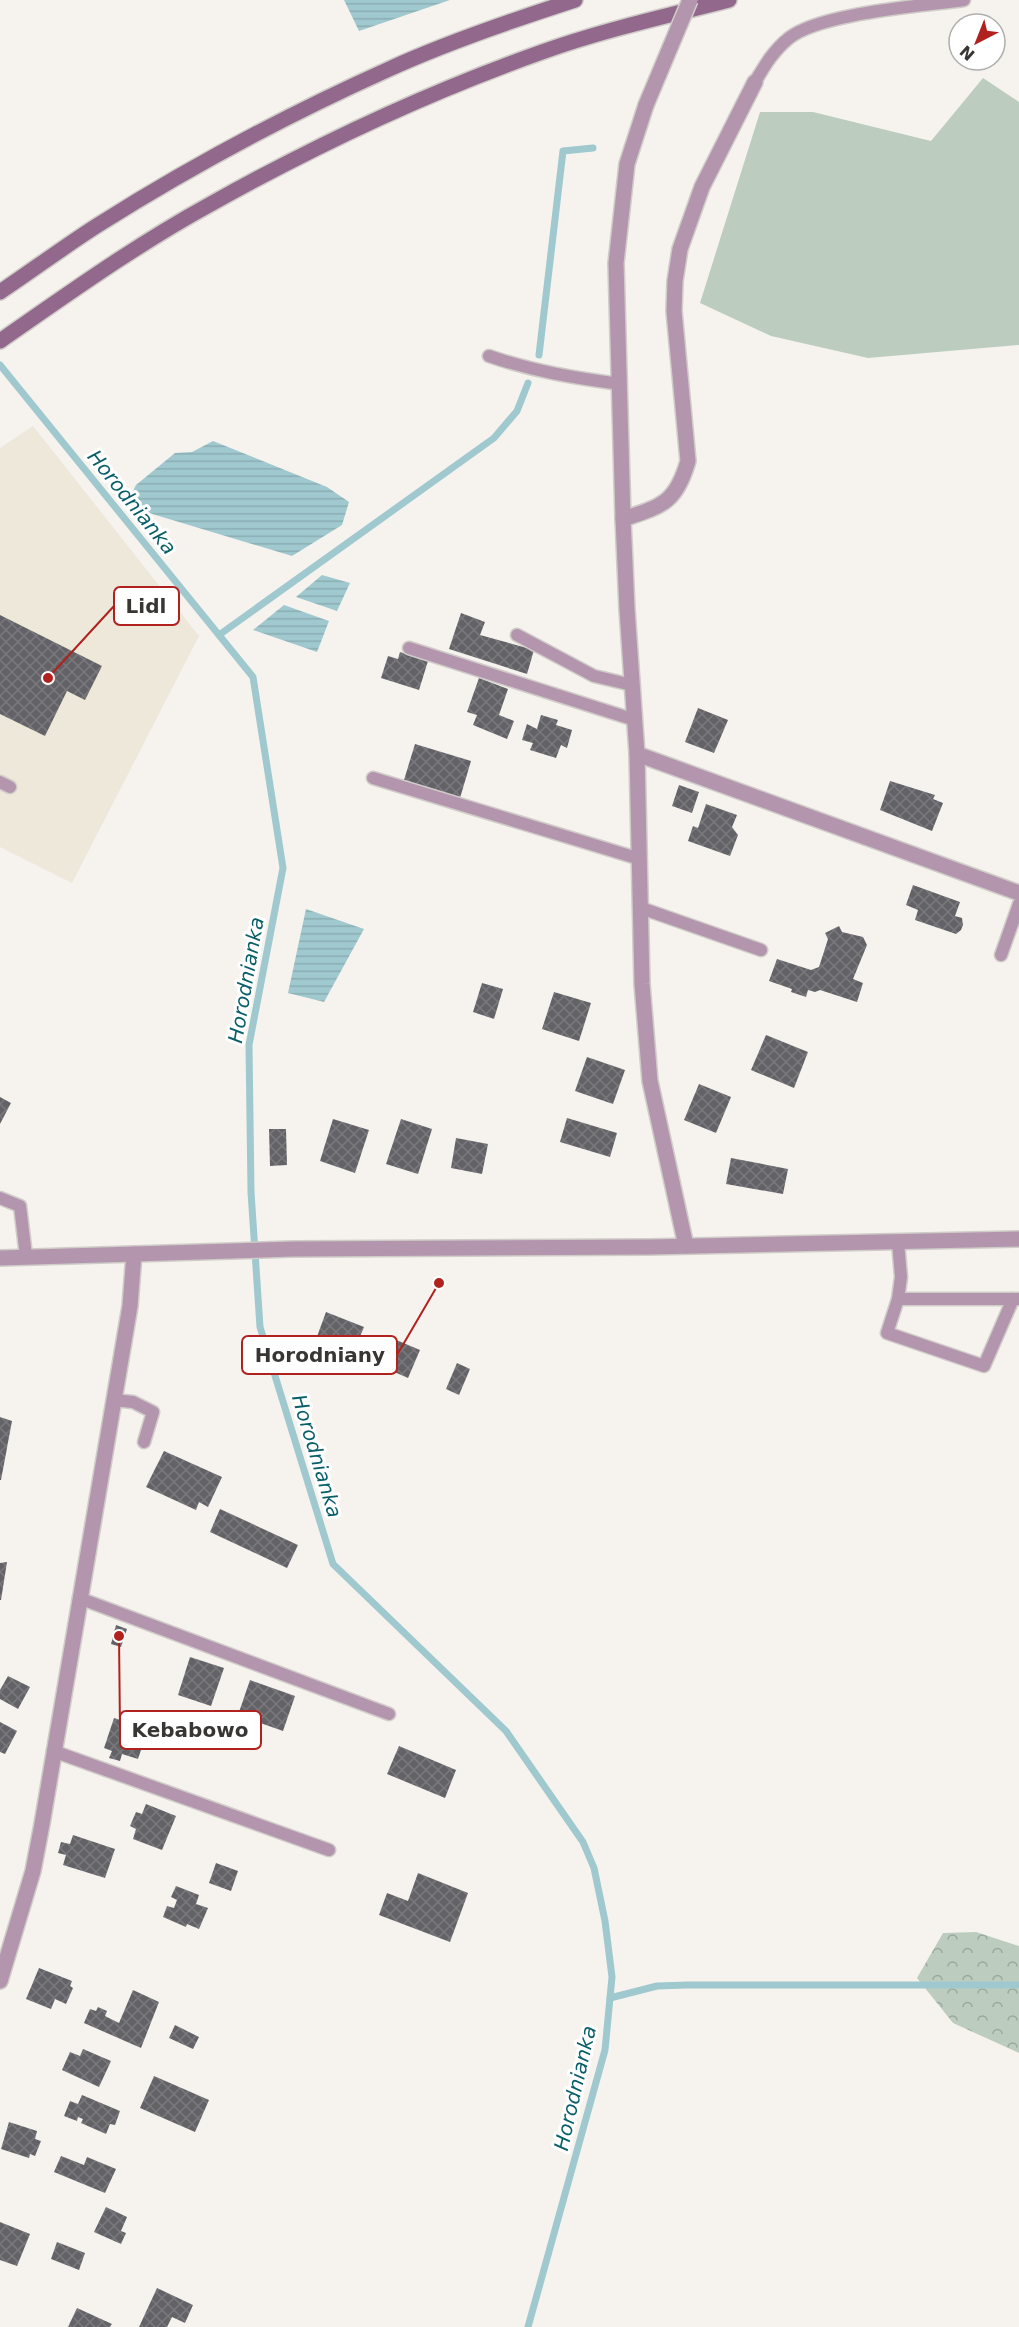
<svg xmlns="http://www.w3.org/2000/svg" width="1019" height="2327" font-family="'DejaVu Sans',sans-serif">
<style>
.built{fill:#eee8db}
.grass{fill:#bccdbf}
.forest{fill:url(#forest-crowns)}
.water{fill:url(#water-rules)}
.lines{fill:none;stroke-linecap:round;stroke-linejoin:round}
.stream{stroke:#a0c9cf;stroke-width:7}
.building{fill:url(#building-cross-hatch)}
.service-casing{stroke:#d0cdc9;stroke-width:15}
.minor-casing{stroke:#d0cdc9;stroke-width:18}
.tertiary-casing{stroke:#d0cdc9;stroke-width:18}
.secondary-casing{stroke:#d0cdc9;stroke-width:18}
.service{stroke:#b396ae;stroke-width:12}
.minor{stroke:#b396ae;stroke-width:15}
.tertiary{stroke:#b396ae;stroke-width:15}
.secondary{stroke:#92698c;stroke-width:15}
.minor-bridge-casing{stroke:#d0cdc9;stroke-width:18;stroke-linecap:butt}
.minor-bridge{stroke:#b396ae;stroke-width:15}
.labels{text-anchor:middle;stroke-width:6;stroke-linejoin:round;paint-order:stroke}
.water-label{font-size:20px;font-style:italic;fill:#095f69;stroke:#fff}
.leader{fill:none;stroke:#b1211e;stroke-width:2}
.callout-dot{fill:#b1211e;stroke:#fff;stroke-width:2}
.callout{fill:#fff;stroke:#b1211e;stroke-width:2}
.callout-label{font-size:20px;text-anchor:middle;font-weight:bold;fill:#373634}
</style>
<defs>
<pattern id="forest-crowns" width="20" height="18" patternUnits="userSpaceOnUse" patternTransform="scale(1.5)"><rect width="20" height="18" fill="#bccdbf"/><path d="M2 6a3 3 0 1 1 6 0M12 15a3 3 0 1 1 6 0" fill="none" stroke="#9aa79c"/></pattern>
<pattern id="water-rules" width="6" height="5" patternUnits="userSpaceOnUse" patternTransform="scale(1.5)"><rect width="6" height="5" fill="#a0c9cf"/><path d="M0 2.5h6" fill="none" stroke="#8aadb2"/></pattern>
<pattern id="building-cross-hatch" width="8" height="8" patternUnits="userSpaceOnUse" patternTransform="scale(1.5)"><rect width="8" height="8" fill="#626267"/><path d="M0 0l8 8M0 8l8-8" fill="none" stroke="#7a7a7e"/></pattern>
</defs>
<rect width="100%" height="100%" fill="#f6f3ee"/>
<polygon class="built" points="33,426 199,636 72,883 0,847 0,448"/>
<polygon class="grass" points="983,78 1019,102 1019,345 868,358 771,336 700,303 760,112 813,112 931,141"/>
<polygon class="forest" points="976,1932 1019,1946 1019,2053 953,2023 917,1978 943,1933"/>
<g class="water">
<polygon points="344,0 450,0 359,31"/>
<polygon points="213,441 327,487 349,502 342,525 292,556 149,513 132,493 136,485 175,453 192,452"/>
<polygon points="322,575 350,583 337,611 296,597"/>
<polygon points="284,605 329,621 317,652 253,630"/>
<polygon points="306,909 364,929 324,1002 288,993"/>
</g>
<g class="lines">
<g class="stream">
<polyline points="539,355 563,151 593,148"/>
<polyline points="0,365 253,677 283,868 249,1045 251,1192 260,1327 333,1564 506,1731 583,1842 594,1868 605,1921 612,1977 605,2050 528,2327"/>
<polyline points="219,635 494,438 517,411 528,383"/>
<polyline points="610,1998 657,1986 687,1985 1019,1985"/>
</g>
</g>
<g class="building">
<polygon points="461,613 485,622 480,635 534,650 527,674 449,649"/>
<polygon points="0,615 102,666 85,700 67,691 45,736 0,714"/>
<polygon points="400,652 428,661 419,690 381,678 388,656 398,659"/>
<polygon points="479,678 508,689 499,715 514,721 507,739 473,725 477,715 467,712"/>
<polygon points="698,708 728,720 714,753 685,742"/>
<polygon points="541,715 558,720 556,725 572,730 567,748 561,745 556,758 530,750 533,743 522,740 527,724 537,729"/>
<polygon points="415,744 471,761 460,798 404,780"/>
<polygon points="890,781 935,795 933,799 943,803 932,831 880,810"/>
<polygon points="679,785 699,792 692,813 672,806"/>
<polygon points="706,804 737,815 732,827 738,835 730,856 688,841 693,826 698,828"/>
<polygon points="913,885 960,902 955,916 962,918 963,925 961,930 956,934 915,920 918,910 906,905"/>
<polygon points="839,926 842,932 863,937 867,945 853,979 863,983 857,1002 820,990 815,992 808,990 806,997 791,992 792,989 769,981 777,959 811,970 819,967 828,939 825,933"/>
<polygon points="482,983 503,989 494,1019 473,1012"/>
<polygon points="554,992 591,1003 579,1041 542,1029"/>
<polygon points="766,1035 808,1052 794,1088 751,1070"/>
<polygon points="587,1057 625,1070 613,1104 575,1091"/>
<polygon points="699,1084 731,1097 716,1133 684,1120"/>
<polygon points="0,1097 11,1103 0,1124"/>
<polygon points="567,1118 617,1133 610,1157 560,1142"/>
<polygon points="333,1119 369,1130 355,1173 320,1161"/>
<polygon points="401,1119 432,1129 418,1174 386,1164"/>
<polygon points="269,1129 286,1129 287,1165 270,1166"/>
<polygon points="456,1138 488,1144 482,1174 451,1168"/>
<polygon points="731,1158 788,1169 783,1194 726,1184"/>
<polygon points="326,1312 364,1327 352,1356 315,1342"/>
<polygon points="387,1336 420,1350 408,1378 376,1364"/>
<polygon points="457,1363 470,1369 459,1395 446,1389"/>
<polygon points="0,1417 12,1421 1,1480 0,1480"/>
<polygon points="164,1451 222,1477 208,1507 199,1502 196,1510 146,1487"/>
<polygon points="220,1509 298,1545 287,1568 210,1532"/>
<polygon points="7,1562 1,1600 0,1600 0,1563"/>
<polygon points="116,1625 127,1629 121,1647 111,1644"/>
<polygon points="190,1657 224,1668 211,1706 178,1695"/>
<polygon points="8,1676 30,1687 18,1709 0,1699 0,1690"/>
<polygon points="250,1680 295,1696 283,1731 238,1715"/>
<polygon points="114,1718 148,1729 138,1759 122,1754 120,1761 109,1758 112,1751 104,1748"/>
<polygon points="0,1722 17,1731 5,1754 0,1752"/>
<polygon points="399,1746 456,1770 445,1798 387,1774"/>
<polygon points="146,1804 176,1816 162,1850 133,1839 136,1829 130,1826 136,1812 142,1814"/>
<polygon points="73,1835 115,1849 105,1878 63,1865 66,1855 58,1853 61,1842 70,1844"/>
<polygon points="216,1863 238,1871 231,1891 209,1883"/>
<polygon points="418,1873 468,1893 450,1942 379,1915 387,1893 408,1901"/>
<polygon points="176,1886 199,1895 196,1904 208,1908 199,1929 187,1924 186,1927 163,1917 167,1906 174,1908 177,1900 171,1897"/>
<polygon points="39,1968 72,1981 70,1986 73,1988 66,2004 55,1999 51,2009 26,1999"/>
<polygon points="133,1990 159,2002 141,2048 84,2023 90,2009 96,2011 98,2007 107,2011 105,2016 119,2023"/>
<polygon points="175,2025 199,2037 193,2049 169,2038"/>
<polygon points="83,2049 111,2061 99,2087 62,2070 70,2052 80,2056"/>
<polygon points="154,2076 209,2100 195,2132 140,2108"/>
<polygon points="82,2095 120,2111 115,2125 110,2124 106,2134 81,2123 83,2119 78,2117 77,2121 64,2116 70,2101 78,2104"/>
<polygon points="9,2122 37,2131 35,2139 41,2141 35,2156 30,2154 29,2158 1,2149"/>
<polygon points="61,2156 84,2165 87,2157 116,2169 105,2193 54,2172"/>
<polygon points="106,2207 127,2217 121,2231 126,2233 121,2244 94,2232"/>
<polygon points="0,2222 30,2234 17,2266 0,2260"/>
<polygon points="57,2242 85,2253 79,2270 51,2259"/>
<polygon points="157,2288 193,2305 185,2323 172,2317 167,2327 139,2327"/>
<polygon points="77,2308 112,2324 110,2327 68,2327"/>
</g>
<g class="lines">
<g class="service-casing">
<g id="service">
<path d="M755,82C765,65 773,51 789,38C820,13 922,6 964,0"/>
<path d="M489,356C532,371 575,378 620,384"/>
<polyline points="517,635 594,676 632,685"/>
<polyline points="409,648 635,720"/>
<polyline points="373,778 640,859"/>
<polyline points="0,782 10,787"/>
<polyline points="641,908 761,950"/>
<polyline points="1001,955 1019,904"/>
<polyline points="0,1198 20,1206 26,1256"/>
<polyline points="898,1242 901,1277 898,1299 887,1333 984,1366 1013,1299 1019,1299"/>
<polyline points="898,1299 1013,1299"/>
<polyline points="113,1400 133,1402 153,1412 144,1442"/>
<polyline points="79,1598 389,1714"/>
<polyline points="53,1751 329,1850"/>
</g>
</g>
<g class="minor-casing">
<g id="minor">
<polyline points="623,519 616,263 627,164 646,105"/>
<polyline points="637,754 1019,893"/>
<path d="M686,1246L650,1081L642,984L637,754L627,609L623,519C662,506 676,503 688,461L674,311L675,281L680,249L702,187L755,82"/>
<polyline points="134,1254 293,1249 650,1247 1019,1239"/>
</g>
</g>
<g class="tertiary-casing">
<polyline id="tertiary" points="0,1258 134,1254 130,1306 42,1824 33,1871 0,1981"/>
</g>
<g class="secondary-casing">
<g id="secondary">
<path d="M0,292C33,270 65,246 98,225C190,167 287,115 387,70C445,43 513,20 575,0"/>
<path d="M0,341C68,294 136,245 209,205C316,145 426,93 542,52C603,30 667,16 729,0"/>
</g>
</g>
<use href="#service" class="service"/>
<use href="#minor" class="minor"/>
<use href="#tertiary" class="tertiary"/>
<use href="#secondary" class="secondary"/>
<g class="minor-bridge-casing">
<polyline id="minor-bridge" points="646,105 690,0"/>
</g>
<use href="#minor-bridge" class="minor-bridge"/>
</g>
<g class="labels">
<g class="water-label">
<text transform="translate(132 502) rotate(51)" y="7">Horodnianka</text>
<text transform="translate(246 980) rotate(-80)" y="7">Horodnianka</text>
<text transform="translate(317 1456) rotate(73)" y="7">Horodnianka</text>
<text transform="translate(575 2088) rotate(-77)" y="7">Horodnianka</text>
</g>
</g>
<path class="leader" d="M48 678L114 606M439 1283L397 1355M119 1636L120 1730"/>
<g class="callout-dot">
<circle cx="48" cy="678" r="6"/>
<circle cx="439" cy="1283" r="6"/>
<circle cx="119" cy="1636" r="6"/>
</g>
<g class="callout">
<rect x="114" y="587" width="65" height="38" rx="6"/>
<rect x="242" y="1336" width="155" height="38" rx="6"/>
<rect x="120" y="1711" width="141" height="38" rx="6"/>
</g>
<g class="callout-label">
<text x="146" y="613">Lidl</text>
<text x="320" y="1362">Horodniany</text>
<text x="190" y="1737">Kebabowo</text>
</g>
<g transform="translate(977 42) rotate(222)"><circle r="28" fill="#ffffff" stroke="#afafae" stroke-width="1.5"/>
<path d="M0-4.5L10 22L0 15L-10 22Z" fill="#b1211e"/>
<text y="-9" font-size="16" font-weight="bold" text-anchor="middle" fill="#373634">N</text>
</g>
</svg>
